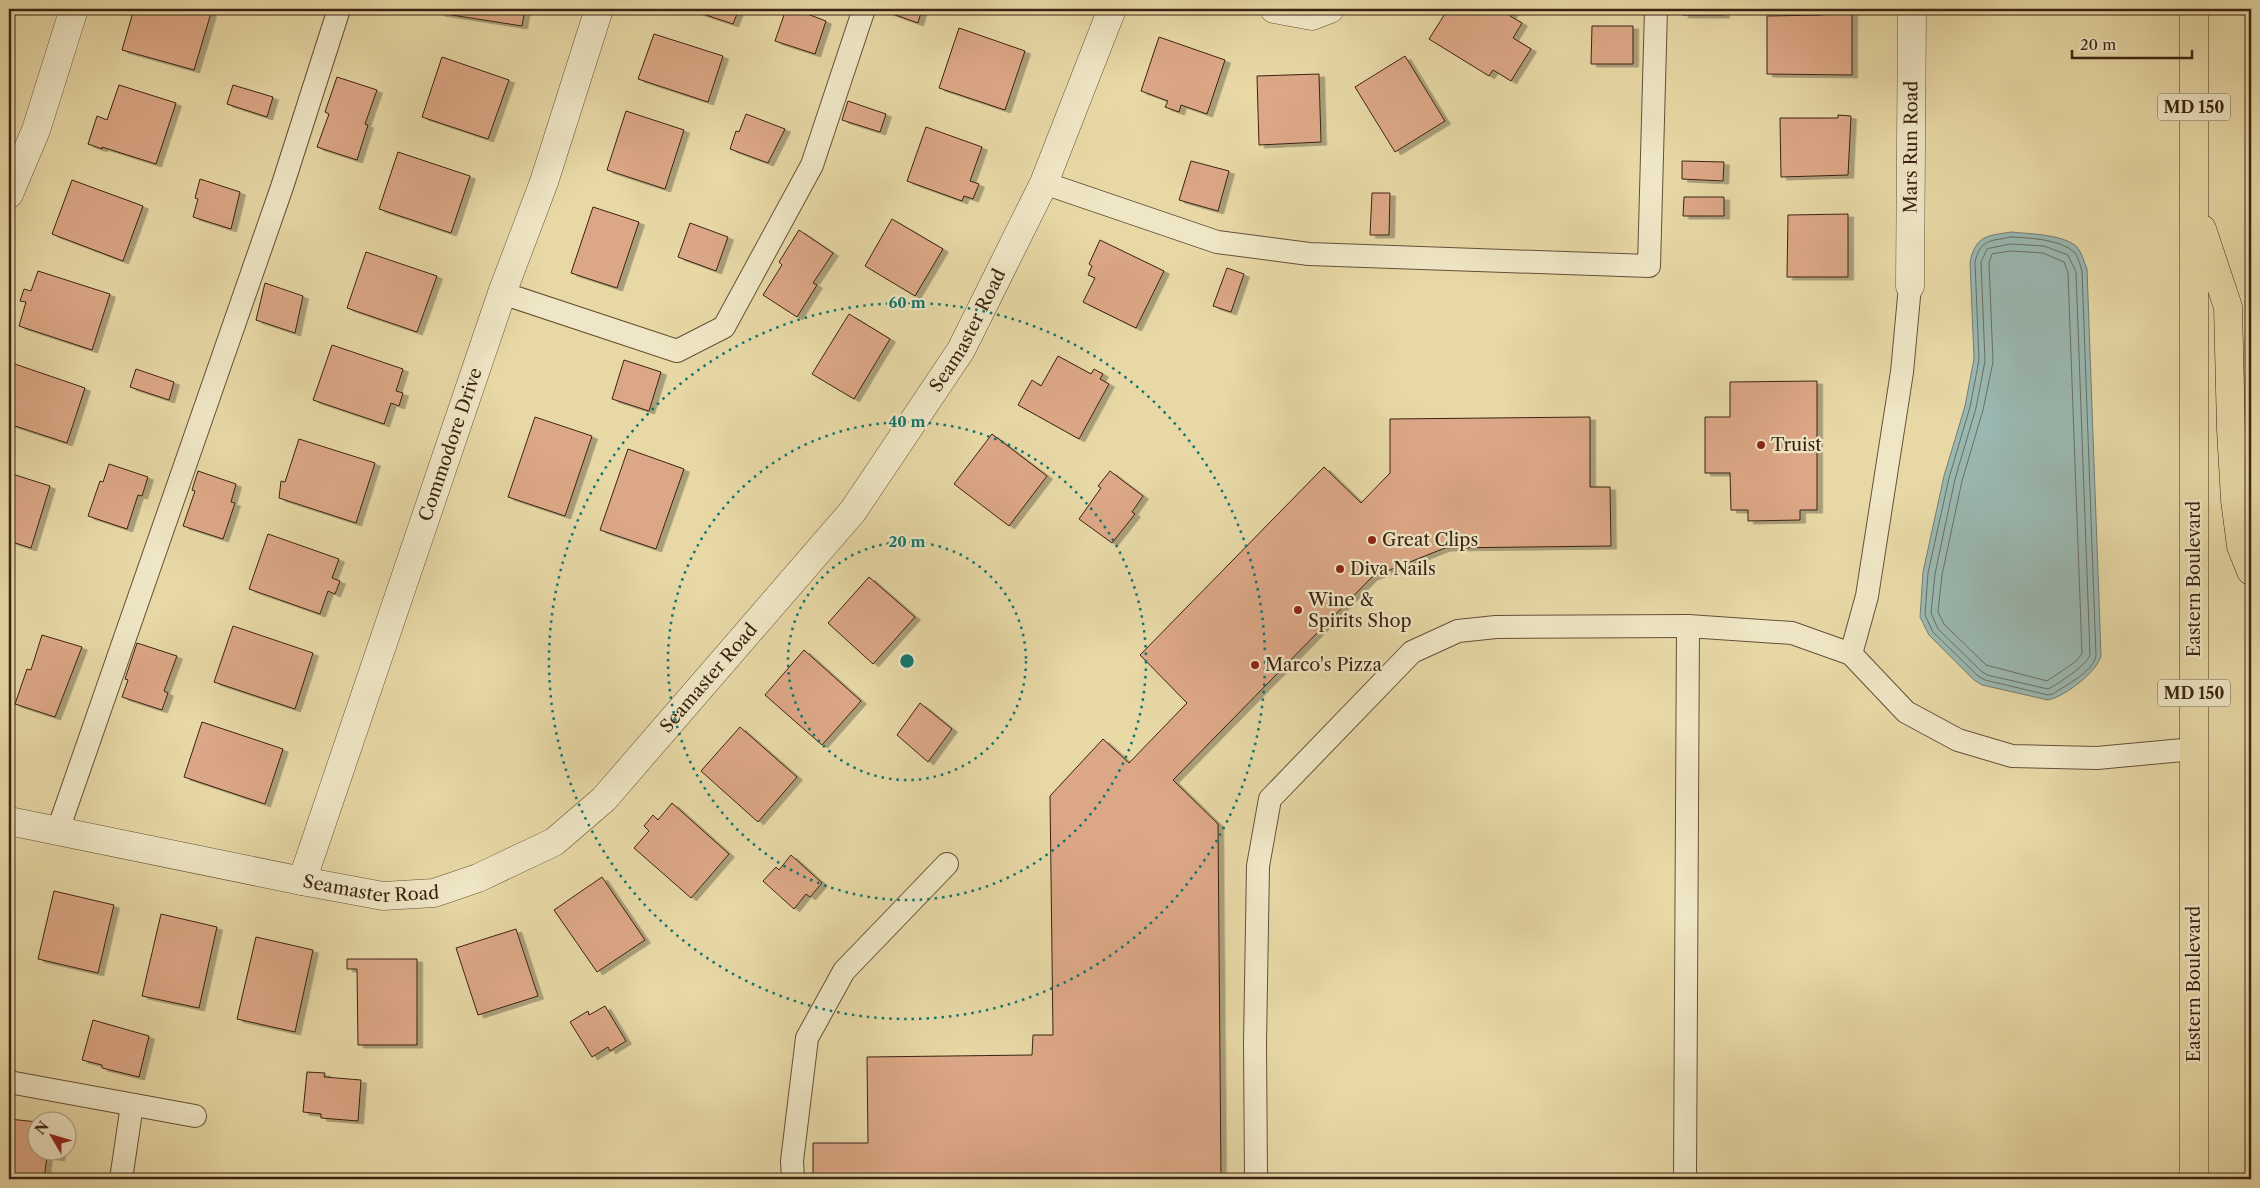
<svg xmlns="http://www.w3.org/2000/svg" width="2260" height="1188" font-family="'Libre Caslon Text',serif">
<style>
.water{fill:#9ab8b1;stroke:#747c71}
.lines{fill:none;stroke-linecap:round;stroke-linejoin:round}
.shore{stroke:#6a6e61;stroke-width:1}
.stream{stroke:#747c71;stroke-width:12}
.building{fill:#dca786;stroke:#3b2311;filter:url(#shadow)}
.service-casing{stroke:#665036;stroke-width:24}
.minor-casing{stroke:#665036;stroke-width:29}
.primary-casing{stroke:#3b2311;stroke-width:29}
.service{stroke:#efe6c5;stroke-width:22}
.minor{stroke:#efe6c5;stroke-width:28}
.primary{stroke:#e7d8a6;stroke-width:28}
.ring{fill:none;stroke:#0f766e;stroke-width:2.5;stroke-dasharray:2.5 5}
.poi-dot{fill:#8f2418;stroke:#efe6c5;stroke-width:2}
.labels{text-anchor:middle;stroke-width:4.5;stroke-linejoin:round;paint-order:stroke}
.shield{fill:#efe6c5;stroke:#715e47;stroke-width:1}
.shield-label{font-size:16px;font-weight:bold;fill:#3b2311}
.street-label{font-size:18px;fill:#3b2311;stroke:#efe6c5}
.poi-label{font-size:18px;fill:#3b2311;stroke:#efe6c5;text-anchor:start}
.centre{fill:#0f766e;stroke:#efe6c5;stroke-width:2.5}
.ring-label{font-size:15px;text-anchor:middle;font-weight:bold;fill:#0f766e;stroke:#efe6c5;stroke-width:4.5;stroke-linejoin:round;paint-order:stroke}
</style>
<defs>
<filter id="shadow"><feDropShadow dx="5.5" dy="3" stdDeviation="0" flood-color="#0004"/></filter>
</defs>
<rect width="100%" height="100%" fill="#e7d8a6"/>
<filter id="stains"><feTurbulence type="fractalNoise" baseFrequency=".004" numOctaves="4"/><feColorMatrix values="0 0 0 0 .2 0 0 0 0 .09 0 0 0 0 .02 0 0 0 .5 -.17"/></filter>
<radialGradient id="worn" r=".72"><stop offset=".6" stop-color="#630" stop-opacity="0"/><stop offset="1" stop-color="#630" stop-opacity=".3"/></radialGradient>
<path class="water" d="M2011,232C2029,234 2063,234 2077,247C2082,253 2084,262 2087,269L2101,656C2097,672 2064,697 2048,700L1982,685L1974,680L1929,635L1920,617L1923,572L1944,476L1965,406L1974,359L1970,262C1976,235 1987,236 2011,232Z"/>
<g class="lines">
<g class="shore">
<path d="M2011,237C2029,238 2060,239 2074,252C2078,256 2080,265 2082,271L2096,656C2092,673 2067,684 2053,694L2048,695L1985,680L1978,676L1933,632L1925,615L1928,573L1949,478L1970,407L1979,360L1975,262C1980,239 1991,241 2011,237Z"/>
<path d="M2011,244L2044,246L2068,255L2076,272L2090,655C2087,665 2058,684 2048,689L1987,675L1981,671L1938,629L1931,613L1935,574L1955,479L1976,408L1985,361L1981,262L1987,249Z"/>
<polygon points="2012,251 2043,253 2064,262 2068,273 2082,654 2075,662 2047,681 1986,665 1944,624 1938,612 1942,575 1962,481 1983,410 1993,362 1989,263 1992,254"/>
</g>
<polyline class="stream" points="2250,9 2251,21"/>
</g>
<g class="building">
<polygon points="134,9 196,9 211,13 194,70 122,50"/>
<polygon points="440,9 525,9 522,26 439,13"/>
<polygon points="688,9 739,9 733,24"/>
<polygon points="786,9 794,9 826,21 815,54 775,41"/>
<polygon points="879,9 922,9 918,23"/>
<polygon points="1448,9 1498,9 1503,12 1508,9 1513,12 1510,16 1522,23 1513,38 1531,49 1511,81 1493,70 1489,76 1429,39"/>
<rect x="1683" y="9" width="41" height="6"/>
<polygon points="1823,9 1852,9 1852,75 1767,74 1767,16 1823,15"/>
<polygon points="1592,26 1633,26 1633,64 1591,64"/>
<polygon points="959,28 1025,51 1005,110 939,88"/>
<polygon points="654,34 723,56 708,102 638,79"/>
<polygon points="1159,37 1225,60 1207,114 1181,105 1179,112 1165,107 1168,101 1141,91"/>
<polygon points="1405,56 1445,121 1395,152 1355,87"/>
<polygon points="442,57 509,80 488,139 422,117"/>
<polygon points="1319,74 1321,142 1259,145 1257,76"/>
<polygon points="337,77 377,90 365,124 368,125 357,160 317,147 329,114 325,112"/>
<polygon points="119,85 176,103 156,164 102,147 102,149 88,144 97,116 107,120"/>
<polygon points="233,85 273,97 267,117 227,104"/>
<polygon points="848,101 886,114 880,132 842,120"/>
<polygon points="626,111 684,130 665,189 607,170"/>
<polygon points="746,114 785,129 768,163 730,149 736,131 739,132"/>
<polygon points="1838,115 1851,116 1848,175 1781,177 1780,118 1838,118"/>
<polygon points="926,127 982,147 970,181 979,184 973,199 964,196 962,201 907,181"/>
<polygon points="398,152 470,176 451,233 379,209"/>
<polygon points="1191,161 1229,171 1218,211 1179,200"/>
<polygon points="1682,161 1724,162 1723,181 1682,179"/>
<polygon points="200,179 240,192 231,229 193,217 198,199 195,198"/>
<polygon points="72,180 143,206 123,261 52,234"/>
<polygon points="1372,193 1390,193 1389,235 1370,235"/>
<polygon points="1684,197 1724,197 1724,216 1683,216"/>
<polygon points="593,207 639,222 617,288 571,273"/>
<polygon points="1848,214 1848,277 1787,277 1788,215"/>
<polygon points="892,219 943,249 915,296 865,266"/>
<polygon points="690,223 728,237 716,271 678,257"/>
<polygon points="799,230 833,253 813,283 817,285 797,317 763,295 782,265 779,262"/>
<polygon points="1100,240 1164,271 1136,328 1083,302 1095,278 1088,275 1092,266 1089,264"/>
<polygon points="366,252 437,276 417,332 347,308"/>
<polygon points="1227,268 1244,274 1231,312 1213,306"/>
<polygon points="38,271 110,294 92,350 19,326 26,302 20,301 24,289 31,291"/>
<polygon points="265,283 303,296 295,333 256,320"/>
<polygon points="849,314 890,339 854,399 812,374"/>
<polygon points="332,345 403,369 396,391 403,393 399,406 391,403 384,424 313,400"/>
<polygon points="1058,356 1091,374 1094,369 1103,374 1100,379 1109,384 1079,439 1018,405 1032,380 1041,386"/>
<polygon points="624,360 661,372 649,411 612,399"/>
<polygon points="9,362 85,388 67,443 9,424"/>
<polygon points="136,369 174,382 169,400 130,387"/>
<polygon points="1817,381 1817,510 1800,510 1800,520 1748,521 1748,510 1731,510 1730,473 1705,473 1705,417 1730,417 1730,382"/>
<polygon points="535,417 592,436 565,516 508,497"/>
<polygon points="1590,417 1590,487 1610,487 1611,546 1445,548 1372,577 1173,780 1218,824 1221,1179 813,1179 813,1143 868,1143 867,1057 1032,1055 1033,1035 1053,1035 1050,796 1103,739 1129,763 1187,703 1140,655 1324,467 1361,503 1390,473 1390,419"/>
<polygon points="992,434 1047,476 1009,526 954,484"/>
<polygon points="299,439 375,463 356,523 279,498 281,481 285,482"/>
<polygon points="628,449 684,469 656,549 600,530"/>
<polygon points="109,464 148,477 142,496 138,495 127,529 88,516 100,481 103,482"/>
<polygon points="198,471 236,484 231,502 235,503 223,539 183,526 195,491 192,490"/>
<polygon points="1110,471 1143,496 1132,512 1135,514 1112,543 1079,519 1101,488 1098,486"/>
<polygon points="9,473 50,486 31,548 9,541"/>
<polygon points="268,534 339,559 332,578 340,581 335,594 328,591 320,614 249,589"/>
<polygon points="869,577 915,617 873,664 828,623"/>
<polygon points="233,626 313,653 295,709 214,682"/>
<polygon points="42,635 82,647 55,717 15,704 27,669 31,670"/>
<polygon points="137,643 177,656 164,691 168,693 162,710 122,697 128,680 125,679"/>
<polygon points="804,650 861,701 822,745 765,695"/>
<polygon points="920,703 952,729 928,762 897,735"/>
<polygon points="202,722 283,749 265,804 184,777"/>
<polygon points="740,727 797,777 758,822 701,771"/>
<polygon points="672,803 729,854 691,898 634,848 649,831 644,826 653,815 658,820"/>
<polygon points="791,855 822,883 810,897 806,894 794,909 763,881 776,867 779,870"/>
<polygon points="602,877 645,940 597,972 554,910"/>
<polygon points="54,891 114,905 98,973 38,959"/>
<polygon points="161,914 217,927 199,1008 142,996"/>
<polygon points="516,929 538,996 478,1015 456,948"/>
<polygon points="256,937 313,950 295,1032 237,1019"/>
<polygon points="347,959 417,959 417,1045 358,1045 357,969 347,969"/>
<polygon points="605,1006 626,1041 610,1051 608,1047 592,1057 570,1022 588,1011 589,1015"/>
<polygon points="93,1020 149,1036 139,1077 102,1068 102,1065 82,1060"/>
<polygon points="307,1072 325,1073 324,1077 361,1080 358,1121 321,1118 321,1114 303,1112"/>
<polygon points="9,1119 38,1122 38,1150 60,1150 59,1158 47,1156 44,1179 9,1179"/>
</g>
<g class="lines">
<g class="service-casing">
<g id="service">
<polyline points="1044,183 1217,242 1309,254 1649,266 1656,9"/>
<polyline points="502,293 677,351 724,327 812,165 864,9"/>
<polyline points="1851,654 1867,596 1902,372 1910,286"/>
<polyline points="58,830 282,187 339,9"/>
<polyline points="9,1082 195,1116"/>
<polyline points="121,1179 132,1105"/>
<polyline points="793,1179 792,1161 807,1038 844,971 947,864"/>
<polyline points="1256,1179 1255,1043 1258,866 1270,799 1412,652 1458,631 1496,627 1688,626"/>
<polyline points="1685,1179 1688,626 1792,633 1851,654 1906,712 1958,740 2012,756 2097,758 2194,749"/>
</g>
</g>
<g class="minor-casing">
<g id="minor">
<polyline points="1274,9 1312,16 1330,9"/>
<polyline points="9,194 36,130 74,9"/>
<path id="s1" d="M1910,286L1912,9"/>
<path id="s2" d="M9,821L302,881L383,896L434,893L478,878L554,842L604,799L853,511L961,350L1044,183L1112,9"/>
<path id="s3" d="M302,881L502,293L544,182L599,9"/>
</g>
</g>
<g class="primary-casing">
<g id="primary">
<polyline points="2194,9 2194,1179"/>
<polyline points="2202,229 2228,307 2231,429 2235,500 2241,546 2251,571"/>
</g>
</g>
<use href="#service" class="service"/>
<use href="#minor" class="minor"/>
<use href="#primary" class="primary"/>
</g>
<g class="ring">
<circle cx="907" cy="661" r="119"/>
<circle cx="907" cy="661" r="239"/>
<circle cx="907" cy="661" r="358"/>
</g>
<g class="poi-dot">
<circle cx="1761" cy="445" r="5"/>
<circle cx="1372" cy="540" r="5"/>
<circle cx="1340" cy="569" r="5"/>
<circle cx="1298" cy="610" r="5"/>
<circle cx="1255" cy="665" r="5"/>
</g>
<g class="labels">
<g class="shield">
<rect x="2158" y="93.5" width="72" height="27" rx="4"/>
<rect x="2158" y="679.5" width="72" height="27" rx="4"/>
</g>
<g class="shield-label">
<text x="2194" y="113">MD 150</text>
<text x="2194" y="699">MD 150</text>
</g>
<g class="street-label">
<text dy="6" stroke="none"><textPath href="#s1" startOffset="139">Mars Run Road</textPath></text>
<text dy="6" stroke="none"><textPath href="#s2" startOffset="1224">Seamaster Road</textPath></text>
<text dy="6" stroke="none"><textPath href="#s3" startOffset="461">Commodore Drive</textPath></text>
<text transform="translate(2194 579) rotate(-90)" y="6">Eastern Boulevard</text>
<text dy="6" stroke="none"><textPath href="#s2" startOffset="789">Seamaster Road</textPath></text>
<text dy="6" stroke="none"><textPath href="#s2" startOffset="369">Seamaster Road</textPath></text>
<text transform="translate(2194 984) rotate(-90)" y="6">Eastern Boulevard</text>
</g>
<g class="poi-label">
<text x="1771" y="451">Truist</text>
<text x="1382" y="546">Great Clips</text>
<text x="1350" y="575">Diva Nails</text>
<text x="1308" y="606">Wine &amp;<tspan x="1308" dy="21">Spirits Shop</tspan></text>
<text x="1265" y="671">Marco's Pizza</text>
</g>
</g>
<circle cx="907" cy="661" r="8" class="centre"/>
<g class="ring-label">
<text x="907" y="308">60 m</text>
<text x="907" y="427">40 m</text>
<text x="907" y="547">20 m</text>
</g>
<rect width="2260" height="1188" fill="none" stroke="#e7d8a6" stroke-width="30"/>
<rect x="10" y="10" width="2240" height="1168" fill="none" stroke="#3b2311" stroke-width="2.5"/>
<rect x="15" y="15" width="2230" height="1158" fill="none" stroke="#3b2311"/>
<g transform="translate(52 1136) rotate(308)"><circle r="24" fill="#efe6c5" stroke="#a7987d"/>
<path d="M0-4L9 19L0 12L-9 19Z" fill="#8f2418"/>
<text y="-8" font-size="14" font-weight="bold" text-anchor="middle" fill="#3b2311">N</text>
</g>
<path d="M2072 50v8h120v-8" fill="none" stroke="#3b2311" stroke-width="2.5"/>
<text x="2080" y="50" font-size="15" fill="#3b2311" stroke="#efe6c5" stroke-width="4" paint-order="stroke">20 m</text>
<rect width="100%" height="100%" filter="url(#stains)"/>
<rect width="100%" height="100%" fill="url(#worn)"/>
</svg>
